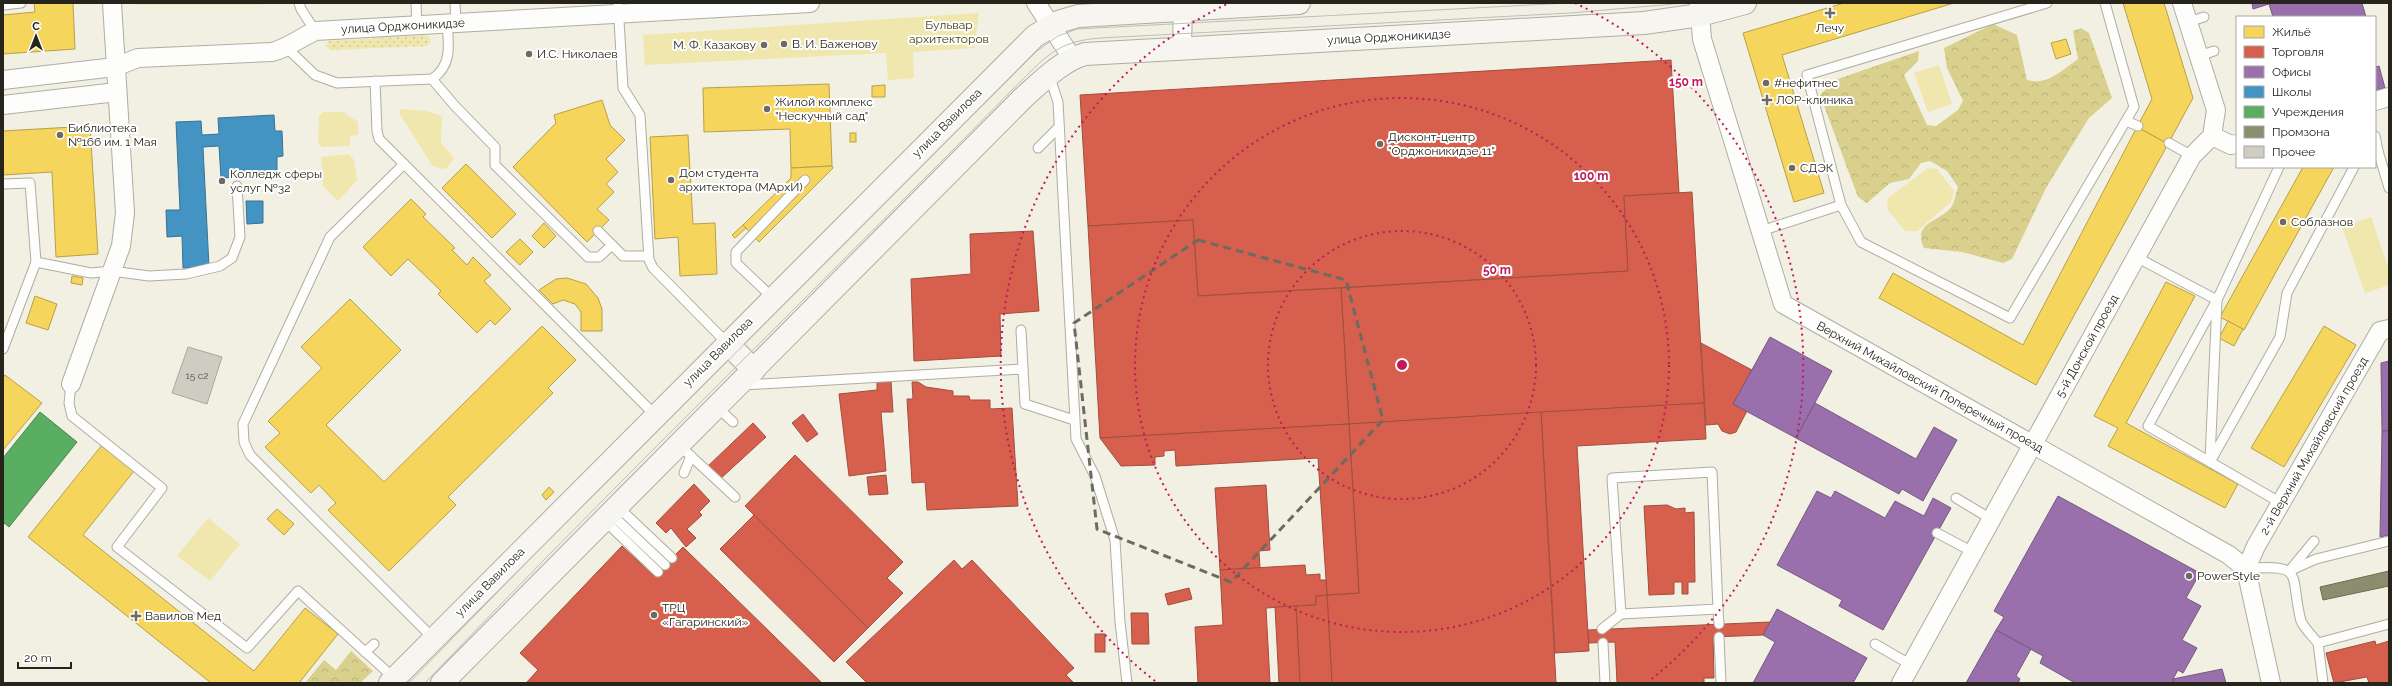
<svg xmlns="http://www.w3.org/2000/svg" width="2392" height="686" font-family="Raleway,sans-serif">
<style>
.grass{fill:url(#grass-dots)}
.forest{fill:url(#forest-crowns)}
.green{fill:#f0e7ae}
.homes{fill:#f6d55c;stroke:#b8a048}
.shops{fill:#d6604d;stroke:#a14e3e}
.offices{fill:#9970ab;stroke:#765980}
.schools{fill:#4393c3;stroke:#3a7291}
.public{fill:#5aae61;stroke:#4a854c}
.industry{fill:#8c8c6e;stroke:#6d6d55}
.building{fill:#cfcdc2;stroke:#aaa89d}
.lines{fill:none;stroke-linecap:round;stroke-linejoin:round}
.lane-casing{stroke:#afada3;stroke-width:11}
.street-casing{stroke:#afada3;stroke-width:20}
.secondary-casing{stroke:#afada3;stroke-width:24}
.lane{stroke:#fdfdfb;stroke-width:9}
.street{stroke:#fdfdfb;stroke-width:18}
.secondary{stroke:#f6f5f0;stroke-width:22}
.tram{stroke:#bebeba;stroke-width:1}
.marked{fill:none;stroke:#6d6b61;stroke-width:3;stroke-dasharray:8 5;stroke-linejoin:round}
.ring{fill:none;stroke:#c2185b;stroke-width:2;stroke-dasharray:2 4}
.poi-dot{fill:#6d6b61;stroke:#fff;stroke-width:1.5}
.labels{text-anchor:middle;stroke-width:4;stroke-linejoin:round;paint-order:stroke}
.number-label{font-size:10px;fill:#504e45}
.park-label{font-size:12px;fill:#3f3808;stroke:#fff}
.street-label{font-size:12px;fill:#26241b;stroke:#fff}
.poi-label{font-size:12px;fill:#26241b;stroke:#fff;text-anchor:start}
.centre{fill:#c2185b;stroke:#fff;stroke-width:2}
.ring-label{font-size:12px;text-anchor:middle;font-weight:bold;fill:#c2185b;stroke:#fff;stroke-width:4;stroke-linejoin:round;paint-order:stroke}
</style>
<defs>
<pattern id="grass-dots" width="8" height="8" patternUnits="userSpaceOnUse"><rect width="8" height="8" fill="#f0e7ae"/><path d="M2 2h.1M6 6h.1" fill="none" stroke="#cec695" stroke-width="1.8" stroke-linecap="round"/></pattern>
<pattern id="forest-crowns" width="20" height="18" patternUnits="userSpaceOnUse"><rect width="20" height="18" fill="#dad08d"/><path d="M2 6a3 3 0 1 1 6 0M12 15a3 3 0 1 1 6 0" fill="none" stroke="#bbb279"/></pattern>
</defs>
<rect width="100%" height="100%" fill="#f2f0e2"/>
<g class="grass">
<polygon points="136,3 259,3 263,5 136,5"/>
<polygon points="427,35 431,41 427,46 331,50 326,46 329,41"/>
</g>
<g class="forest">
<path d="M1993,24L2017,35L2027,80C2047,86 2062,70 2078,59L2073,31L2081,28L2089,33L2112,98L2089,118L2046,188L2012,259L2003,263L1962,252L1924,248C1912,221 1941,222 1952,206C1955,201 1956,192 1958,187L1947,171L1930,161L1921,163L1909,179L1890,183L1867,203L1858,197L1820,95L1835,80L1919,51L1918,61L1904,75L1927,125L1936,126L1958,110L1963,101L1947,68L1944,48Z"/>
<polygon points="351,651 373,671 360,683 305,683 324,660 336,670"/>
</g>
<g class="green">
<polygon points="979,13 974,48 913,52 914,78 888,80 886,53 645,65 643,35"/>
<polygon points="1939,65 1952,104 1928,112 1914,73"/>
<polygon points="400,109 426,111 442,116 441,143 454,158 447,168 441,169 432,165 400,114"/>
<polygon points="343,112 358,122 358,135 350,136 350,146 322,147 318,142 319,116 324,112"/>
<polygon points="349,154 354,160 357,180 338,201 323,186 321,157"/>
<polygon points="1928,168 1937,169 1954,191 1951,202 1917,231 1905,231 1887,209 1888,198"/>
<polygon points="2371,217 2389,270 2389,285 2365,293 2342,227"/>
<polygon points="208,518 240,544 210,581 177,556"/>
</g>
<g class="homes">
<polygon points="34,3 73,3 75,49 3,54 3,15 35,12"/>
<polygon points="1844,3 1954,3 1782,55 1824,193 1794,202 1743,33"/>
<polygon points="2123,3 2164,3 2193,98 2168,144 2137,127 2152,99"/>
<polygon points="2066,39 2071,54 2056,59 2051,43"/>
<polygon points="829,84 832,166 791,168 790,129 704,132 703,88"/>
<polygon points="885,85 885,97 872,97 872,86"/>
<polygon points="602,100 610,125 625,140 606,159 618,172 606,184 614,192 597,209 609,220 587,242 513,167 556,123 554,115"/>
<polygon points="90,126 98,254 56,257 52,172 3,175 3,131"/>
<polygon points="2137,127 2168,144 2036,385 1879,298 1893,273 2023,345"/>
<rect x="850" y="133" width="6" height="9"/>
<polygon points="688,135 693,224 715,223 717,274 680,276 678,237 655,239 650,137"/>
<polygon points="466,164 516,214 492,238 442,188"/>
<polygon points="832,166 833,168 759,242 743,225 791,178 791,168"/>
<polygon points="2303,167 2334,167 2244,330 2220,317"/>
<polygon points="411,199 426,214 423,217 455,248 452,250 467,265 473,257 491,275 484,281 511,309 495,325 490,320 477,333 438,294 441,291 408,259 391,276 363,247"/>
<polygon points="544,223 556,236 544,248 532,236"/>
<polygon points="743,225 746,228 735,238 732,235"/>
<polygon points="520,239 533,252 520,265 506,252"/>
<polygon points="72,276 83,278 82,285 71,283"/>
<polygon points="567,278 586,284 598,298 602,309 602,331 581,331 581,312 575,304 563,300 553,304 539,290 556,279"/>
<polygon points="2166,282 2195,296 2126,423 2238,484 2225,508 2108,446 2118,428 2094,416"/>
<polygon points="35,296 57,304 48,330 26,323"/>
<polygon points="350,299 401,350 326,425 384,482 542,326 576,360 548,388 553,393 448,497 456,505 389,571 328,510 336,503 319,485 311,493 265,447 280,433 268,421 322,368 301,347"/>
<polygon points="2228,321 2243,329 2234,346 2219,338"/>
<polygon points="2324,326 2356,345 2284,467 2251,448"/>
<polygon points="5,375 42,403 3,450 3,378"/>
<polygon points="102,445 134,471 83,535 254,671 305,608 338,634 299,683 211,683 28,537"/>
<polygon points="549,487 554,492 546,500 542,495"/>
<polygon points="277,509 294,524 284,535 267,519"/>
</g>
<g class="shops">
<polygon points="1671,60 1679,193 1624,196 1628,271 1198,296 1193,220 1088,226 1080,95"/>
<polygon points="1692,192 1704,403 1349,424 1341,288 1628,271 1624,196"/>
<polygon points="1193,220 1198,296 1341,288 1349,424 1100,438 1088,226"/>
<polygon points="1033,231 1039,311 1000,314 1001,356 914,361 911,279 971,274 970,234"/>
<polygon points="1701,343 1752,370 1733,404 1747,411 1736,432 1730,434 1722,431 1718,424 1706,425"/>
<polygon points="891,381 893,412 881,412 886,471 849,476 839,394 877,390 877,382"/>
<polygon points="912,382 918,382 926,387 953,391 953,396 969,396 970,400 990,400 990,409 1012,408 1018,506 927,510 925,482 912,483 907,399 913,399"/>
<polygon points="1704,403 1706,439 1577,446 1589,651 1555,653 1541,412"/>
<polygon points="1541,412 1556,683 1332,683 1327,595 1359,593 1349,424"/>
<polygon points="803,414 818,434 807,442 792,423"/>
<polygon points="753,423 766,437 719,480 707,467"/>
<polygon points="1349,424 1359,593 1327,595 1318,458 1176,466 1175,450 1164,451 1164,456 1155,457 1155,465 1121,466 1100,438"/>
<polygon points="795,455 903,562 887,578 903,593 868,628 745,506"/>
<polygon points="886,475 888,494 869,495 867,477"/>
<polygon points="694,484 710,501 699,512 702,515 687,529 696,538 686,547 671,528 666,533 656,523"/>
<polygon points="1266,485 1270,550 1259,551 1260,568 1220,570 1215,488"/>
<polygon points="1667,505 1676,509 1685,508 1685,513 1694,512 1695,582 1688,582 1688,594 1682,594 1682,582 1674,582 1674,594 1649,595 1644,506"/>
<polygon points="754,515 868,628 834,662 720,549"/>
<polygon points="622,546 654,576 683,547 822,683 526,683 538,670 520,653"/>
<polygon points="954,560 962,569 972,560 1074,668 1066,675 1074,683 867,683 846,662"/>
<polygon points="1305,565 1306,575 1320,574 1320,580 1326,580 1327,595 1316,596 1316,605 1266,608 1270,683 1198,683 1195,627 1223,625 1220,570"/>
<polygon points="1189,588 1192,599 1168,605 1165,594"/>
<polygon points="1327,595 1332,683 1300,683 1296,606 1316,605 1316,596"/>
<polygon points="1296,606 1300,683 1279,683 1275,607"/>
<polygon points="1131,613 1148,613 1149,644 1132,644"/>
<polygon points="1770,622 1763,635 1713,637 1714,678 1704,678 1704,683 1617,683 1615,642 1589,643 1588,630"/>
<rect x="1095" y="634" width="10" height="18"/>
<polygon points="2375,641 2376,645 2389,641 2389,683 2369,683 2367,677 2334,683 2326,653"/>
</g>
<g class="offices">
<polygon points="2252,3 2362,3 2366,17 2273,17 2269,4 2253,9"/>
<polygon points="2379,66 2385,88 2375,91 2375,67"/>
<polygon points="1770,337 1832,371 1796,438 1733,404"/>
<polygon points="2389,361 2389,430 2382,432 2381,363"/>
<polygon points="1815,403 1916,459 1934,427 1957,440 1923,501 1902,489 1899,494 1796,438"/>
<polygon points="2389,430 2389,535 2380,537 2382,432"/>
<polygon points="1817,491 1831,498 1835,491 1885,518 1895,501 1924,516 1933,498 1951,508 1883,630 1839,606 1842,600 1777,565"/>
<polygon points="2058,496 2200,573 2186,598 2201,606 2182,640 2197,648 2183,673 2178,670 2173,679 2174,683 2075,683 2040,663 2043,656 1996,630 2004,617 1994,611"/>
<polygon points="1777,609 1867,658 1853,683 1753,683 1775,642 1763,635"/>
<polygon points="1996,630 2031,649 2016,676 2020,679 2018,683 1966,683"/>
<polygon points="2222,669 2226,683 2174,683 2173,679"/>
</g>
<g class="schools">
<polygon points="274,115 275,131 282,131 283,156 277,157 277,175 221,178 219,146 203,147 209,267 183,268 182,236 167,237 166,210 180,210 176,122 201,121 202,135 219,134 218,118"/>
<polygon points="246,201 263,201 263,223 247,224"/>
</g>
<polygon class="public" points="40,412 77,442 9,527 3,522 3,458"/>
<polygon class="industry" points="2389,571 2389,586 2323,600 2320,587"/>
<polygon class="building" points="188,347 222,357 207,404 172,393"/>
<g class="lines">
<g class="lane-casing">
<g id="lane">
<polyline points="299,3 301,9 315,31"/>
<polyline points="416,3 417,26"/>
<polyline points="455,3 456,23"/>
<polyline points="618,3 623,88 640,115 649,260 653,268 727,343"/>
<polyline points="3,5 21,3"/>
<polyline points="2188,22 2204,17"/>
<path d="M287,48L315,75L337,83L432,79C452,66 449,45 447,24"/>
<polyline points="2199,56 2214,51"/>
<polyline points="1049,75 1058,102 1076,439 1095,476 1115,540 1120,622 1127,683"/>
<polyline points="432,79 455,106 495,147 495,165 588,257 599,257 612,245"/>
<polyline points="375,81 377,131 379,139 655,415"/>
<polyline points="2126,121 2138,126"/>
<polyline points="2375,136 2378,151 2375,152"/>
<polyline points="2169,143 2192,156"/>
<polyline points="1038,148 1059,127"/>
<polyline points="2378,151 2389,188"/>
<polyline points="404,164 330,237 243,424 244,442 250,455 434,639"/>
<polyline points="3,184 30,183 36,262 3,349"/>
<polyline points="1841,205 1861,242 2010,318 2134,107 2105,3"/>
<polyline points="598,231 623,256 648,256"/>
<polyline points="1761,231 1841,205 1807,75 2047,3"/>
<polyline points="2136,257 2217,300 2148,426 2281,503"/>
<polyline points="36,262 91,273 112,271 149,276 186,274 220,266 232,258 240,237 237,186"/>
<polyline points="773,298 736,263 736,252 805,180"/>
<polyline points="1021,330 1023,369"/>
<polyline points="71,384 69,403 72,416 162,488 117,547 247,648 298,591 394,678"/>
<polyline points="743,385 1023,369 1025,404 1074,420"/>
<polyline points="717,407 733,422"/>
<polyline points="679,445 735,497"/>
<polyline points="2210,460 2217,300 2279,167"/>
<polyline points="2210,462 2280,337 2287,293 2354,167"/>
<polyline points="684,473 691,456"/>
<polyline points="1956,498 1991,519"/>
<polyline points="618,507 672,558"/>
<polyline points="611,514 665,565"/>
<polyline points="604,520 658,572"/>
<polyline points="1937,533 1973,552"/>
<path d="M2246,569C2307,563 2289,575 2301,621C2304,628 2313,637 2318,643L2389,624"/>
<polyline points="2290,570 2314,541"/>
<polyline points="2289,571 2316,559 2389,541"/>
<polyline points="1718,609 1719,624"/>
<polyline points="1602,629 1621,614 1612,478 1712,472 1718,609 1621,614"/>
<polyline points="1719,637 1721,683"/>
<polyline points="1603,643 1605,683"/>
<polyline points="2318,643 2323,683"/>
<polyline points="1875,644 1911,665"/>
<polyline points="365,652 374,644"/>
</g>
</g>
<g class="street-casing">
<g id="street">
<polyline points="1036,3 1072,58"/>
<polyline points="1699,3 1702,39 1783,304 2229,555 2246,569 2271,683"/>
<polyline points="1182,48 1183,3"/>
<path d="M3,80L115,67L138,58L272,52C288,48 300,38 315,31L810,3"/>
<polyline points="2375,101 2389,97"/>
<polyline points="3,105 117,92"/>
<polyline points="2212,136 2231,145 2237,144"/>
<polyline points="71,384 121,246 125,213 112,3"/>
<polyline points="2246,569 2256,546 2380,331 2389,329"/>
<polyline points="1901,683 2192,156 2212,136 2216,110 2182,3"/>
</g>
</g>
<g class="secondary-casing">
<g id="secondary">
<polyline points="727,343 754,370"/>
<polyline points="390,683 1035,36 1058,22 1078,16 1299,3"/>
<path d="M442,683L1023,98C1042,81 1061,61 1085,54L1644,23L1700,15L1745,3"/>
</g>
</g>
<use href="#lane" class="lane"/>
<use href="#street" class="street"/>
<use href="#secondary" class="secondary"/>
<g class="tram">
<polyline points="409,683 520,569 1037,51 1058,36 1077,29 1568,3"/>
<path d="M425,683C617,481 818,288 1013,89C1044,59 1055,41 1101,38L1570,13L1686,3"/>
</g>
</g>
<path class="marked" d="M1198,240L1346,280L1383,420L1231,582L1097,529L1074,323Z"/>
<g class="ring">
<circle cx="1402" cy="365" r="134"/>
<circle cx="1402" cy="365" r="267"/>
<path d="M1155 681A401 401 0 0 1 1229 3M1575 3A401 401 0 0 1 1649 681"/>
</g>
<g class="poi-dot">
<path d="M1828 7h4v4h4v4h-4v4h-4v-4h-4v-4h4z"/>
<circle cx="784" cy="44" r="4"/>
<circle cx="764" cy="45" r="4"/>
<circle cx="529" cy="54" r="4"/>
<circle cx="1766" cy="83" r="4"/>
<path d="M1765 94h4v4h4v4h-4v4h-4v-4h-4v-4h4z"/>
<circle cx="767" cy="109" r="4"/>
<circle cx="60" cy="135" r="4"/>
<circle cx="1380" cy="144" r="4"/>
<circle cx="1792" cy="168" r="4"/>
<circle cx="671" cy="180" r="4"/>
<circle cx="222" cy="181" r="4"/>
<circle cx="2283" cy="222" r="4"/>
<circle cx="2189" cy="576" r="4"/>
<circle cx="654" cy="615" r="4"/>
<path d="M134 610h4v4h4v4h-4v4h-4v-4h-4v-4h4z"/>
</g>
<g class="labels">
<g class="number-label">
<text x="197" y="379">15 с2</text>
</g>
<g class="park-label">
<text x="949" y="29">Бульвар<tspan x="949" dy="14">архитекторов</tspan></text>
</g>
<g class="street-label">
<text transform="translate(403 26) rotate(-3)" y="4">улица Орджоникидзе</text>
<text transform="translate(1389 37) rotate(-3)" y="4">улица Орджоникидзе</text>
<text transform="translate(947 123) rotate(-45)" y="4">улица Вавилова</text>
<text transform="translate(2087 346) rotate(-61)" y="4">5-й Донской проезд</text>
<text transform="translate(718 352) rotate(-45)" y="4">улица Вавилова</text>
<text transform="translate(1930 387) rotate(29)" y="4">Верхний Михайловский Поперечный проезд</text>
<text transform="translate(2314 446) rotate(-60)" y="4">2-й Верхний Михайловский проезд</text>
<text transform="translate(490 582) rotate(-45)" y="4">улица Вавилова</text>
</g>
<g class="poi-label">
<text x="1830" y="32" text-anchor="middle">Лечу</text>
<text x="792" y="48">В. И. Баженову</text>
<text x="756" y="49" text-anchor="end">М. Ф. Казакову</text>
<text x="537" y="58">И.С. Николаев</text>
<text x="1774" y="87">#нефитнес</text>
<text x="1776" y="104">ЛОР-клиника</text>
<text x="775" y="106">Жилой комплекс<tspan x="775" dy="14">"Нескучный сад"</tspan></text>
<text x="68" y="132">Библиотека<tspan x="68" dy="14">№166 им. 1 Мая</tspan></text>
<text x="1388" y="141">Дисконт-центр<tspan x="1388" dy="14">"Орджоникидзе 11"</tspan></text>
<text x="1800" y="172">СДЭК</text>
<text x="679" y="177">Дом студента<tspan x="679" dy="14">архитектора (МАрхИ)</tspan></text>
<text x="230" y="178">Колледж сферы<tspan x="230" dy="14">услуг №32</tspan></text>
<text x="2291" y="226">Соблазнов</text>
<text x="2197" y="580">PowerStyle</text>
<text x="662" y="612">ТРЦ<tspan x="662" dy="14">«Гагаринский»</tspan></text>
<text x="145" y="620">Вавилов Мед</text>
</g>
</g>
<circle cx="1402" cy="365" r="6" class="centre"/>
<g class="ring-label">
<text x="1686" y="86">150 m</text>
<text x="1591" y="180">100 m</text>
<text x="1497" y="274">50 m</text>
</g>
<rect width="2392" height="686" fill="none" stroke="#26241b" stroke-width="8"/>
<rect x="2236" y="16" width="140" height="152" fill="#ffffff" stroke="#a8a7a4"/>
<rect x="2244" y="26" width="20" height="12" fill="#f6d55c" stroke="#a8a7a4"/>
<text x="2272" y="36" font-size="12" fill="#26241b">Жильё</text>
<rect x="2244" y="46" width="20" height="12" fill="#d6604d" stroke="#a8a7a4"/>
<text x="2272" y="56" font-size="12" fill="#26241b">Торговля</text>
<rect x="2244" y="66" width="20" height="12" fill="#9970ab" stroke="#a8a7a4"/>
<text x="2272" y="76" font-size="12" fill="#26241b">Офисы</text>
<rect x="2244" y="86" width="20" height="12" fill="#4393c3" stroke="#a8a7a4"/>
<text x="2272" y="96" font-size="12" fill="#26241b">Школы</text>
<rect x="2244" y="106" width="20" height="12" fill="#5aae61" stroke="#a8a7a4"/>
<text x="2272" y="116" font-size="12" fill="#26241b">Учреждения</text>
<rect x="2244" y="126" width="20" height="12" fill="#8c8c6e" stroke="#a8a7a4"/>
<text x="2272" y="136" font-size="12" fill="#26241b">Промзона</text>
<rect x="2244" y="146" width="20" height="12" fill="#cfcdc2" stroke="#a8a7a4"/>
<text x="2272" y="156" font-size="12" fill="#26241b">Прочее</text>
<g transform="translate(36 36)" stroke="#ffffff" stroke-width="3" paint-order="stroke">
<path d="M0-3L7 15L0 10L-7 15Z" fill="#26241b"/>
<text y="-6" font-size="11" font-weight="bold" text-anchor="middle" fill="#26241b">С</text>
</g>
<path d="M18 662v6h53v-6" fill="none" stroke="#26241b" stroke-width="2"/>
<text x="24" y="662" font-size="12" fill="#26241b" stroke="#ffffff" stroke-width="3" paint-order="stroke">20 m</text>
</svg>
